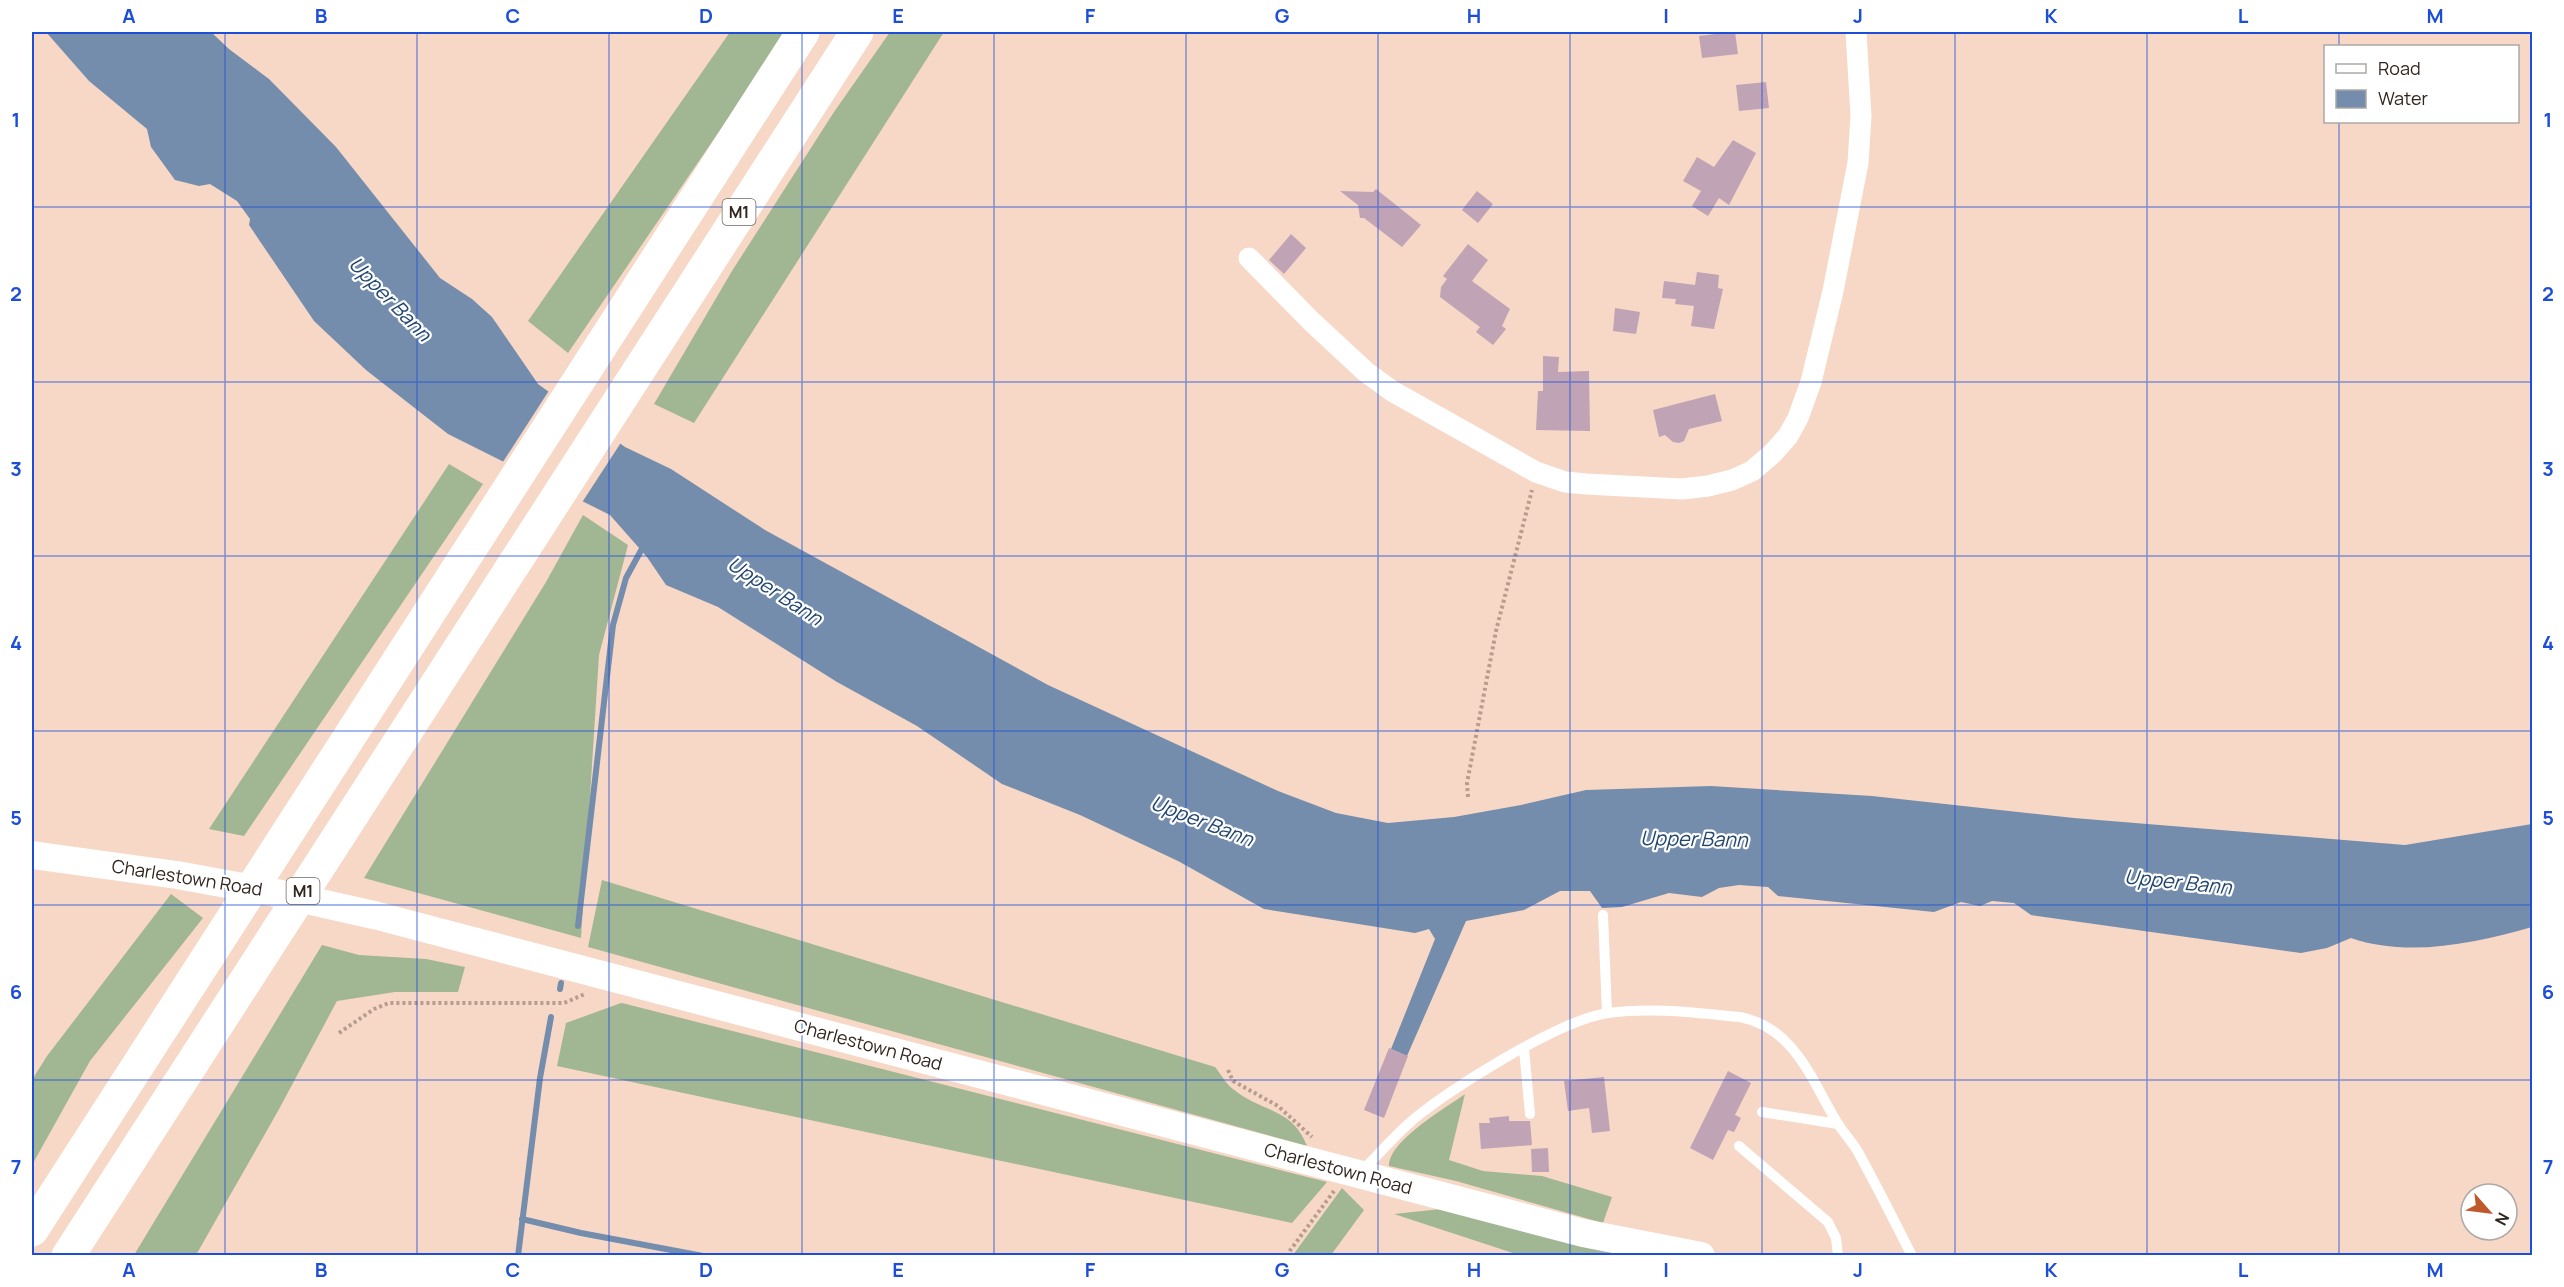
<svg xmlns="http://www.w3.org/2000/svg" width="2564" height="1287" font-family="Manrope,sans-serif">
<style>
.forest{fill:#a1b693}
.water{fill:#748dac}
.pier{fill:#f7d8c6}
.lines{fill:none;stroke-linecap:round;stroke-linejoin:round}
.stream{stroke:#748dac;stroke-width:6}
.building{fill:#c0a3b5}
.path{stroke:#b69d8f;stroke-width:4;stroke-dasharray:3 3;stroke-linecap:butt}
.service{stroke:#fff;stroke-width:10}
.minor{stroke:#fff;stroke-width:21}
.secondary{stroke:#fff;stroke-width:28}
.motorway{stroke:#fff;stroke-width:33}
.grid{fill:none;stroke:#1d4ed8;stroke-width:1.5;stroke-opacity:0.55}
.labels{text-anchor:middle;stroke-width:4.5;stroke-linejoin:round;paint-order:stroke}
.shield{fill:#fff;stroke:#6f6662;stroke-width:1.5}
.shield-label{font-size:16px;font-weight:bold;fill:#31251f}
.street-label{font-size:18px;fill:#31251f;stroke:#fff}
.water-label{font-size:20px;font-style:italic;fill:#214670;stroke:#fff}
.neatline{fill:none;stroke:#1d4ed8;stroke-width:2}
.grid-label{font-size:20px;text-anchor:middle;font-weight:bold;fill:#1d4ed8}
</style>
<rect width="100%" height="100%" fill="#f7d8c6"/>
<g class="forest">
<polygon points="730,32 787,32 568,353 528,321"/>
<polygon points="890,32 944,32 694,423 654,404 732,271 834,112"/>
<polygon points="449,464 483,484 244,836 209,829"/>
<polygon points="583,515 628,545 599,655 581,938 364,878 546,582"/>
<path d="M602,880L1215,1067C1221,1074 1226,1084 1233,1089C1262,1113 1292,1107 1307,1146L588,947Z"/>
<polygon points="171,894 203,918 90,1061 32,1165 32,1080 47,1056"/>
<polygon points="322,945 359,955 426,959 465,967 458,992 395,992 337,1001 278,1111 196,1255 134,1255"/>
<polygon points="621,1003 622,1003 1327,1182 1292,1223 557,1066 566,1023"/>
<path d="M1465,1094L1449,1160L1483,1171L1542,1176L1612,1197L1603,1223L1456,1181L1389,1166C1389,1141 1444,1109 1465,1094Z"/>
<polygon points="1342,1188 1364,1210 1331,1255 1293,1255"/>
<polygon points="1441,1209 1651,1255 1519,1255 1394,1214"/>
</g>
<path class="water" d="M46,32H211L229,49L269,79L336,147L440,278L472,299L492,317L538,384L625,447L671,469L765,530L1048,685L1278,791L1336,813L1388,823L1454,817L1521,805L1586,790L1711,786L1872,796L2074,818L2405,845L2532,824V927C2475,943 2409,958 2351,938L2327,948L2301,953L2031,915L2014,903L1992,901L1980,906L1961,902L1934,912L1778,896L1768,887L1739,885L1719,888L1702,897L1669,893L1622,907L1602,908L1590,891H1560L1524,910L1466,921L1407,1056L1391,1049L1435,939L1429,929L1415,933L1264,909L1178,861L1080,815L1002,784L917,726L837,682L718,607L666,585L647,557L610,515L448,434L366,370L314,321L249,225L250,219L237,201L210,184L199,186L175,180L151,147L147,129L89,81Z"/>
<polygon class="pier" points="550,389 622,441 581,504 501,465"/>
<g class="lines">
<g class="stream">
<polyline points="578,926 613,625 626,578 644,545"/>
<polyline points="560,989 561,983"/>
<polyline points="522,1219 581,1233 703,1256"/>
<polyline points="518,1256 540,1078 551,1017"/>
</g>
</g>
<g class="building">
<polygon points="1715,32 1735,32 1738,54 1702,58 1699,36 1715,34"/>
<polygon points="1766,82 1769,108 1739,111 1736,85"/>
<polygon points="1733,140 1756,153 1729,205 1719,198 1708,216 1692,206 1701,191 1683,181 1697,157 1714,167"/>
<polygon points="1376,189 1421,225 1402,247 1364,218 1360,218 1358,205 1340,191 1373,192"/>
<polygon points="1477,191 1493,204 1478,223 1462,210"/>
<polygon points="1291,234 1306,248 1284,274 1269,260"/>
<polygon points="1468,244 1488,260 1472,281 1510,309 1502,326 1506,329 1493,345 1476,332 1480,327 1440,297 1441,287 1447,279 1443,276"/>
<polygon points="1697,272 1719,275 1718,288 1723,289 1714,329 1691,326 1694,306 1675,304 1676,299 1662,298 1664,281 1695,285"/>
<polygon points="1615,308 1640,312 1636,334 1613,331"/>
<polygon points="1543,356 1559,357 1558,372 1589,371 1590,431 1536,430 1538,391 1543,391"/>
<polygon points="1715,394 1722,421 1689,429 1684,441 1679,443 1673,442 1665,435 1659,437 1653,410"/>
<polygon points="1389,1048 1408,1056 1384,1118 1364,1110"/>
<polygon points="1728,1071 1751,1083 1735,1115 1741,1118 1734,1132 1728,1130 1713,1160 1690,1148"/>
<polygon points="1604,1077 1610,1131 1592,1133 1589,1108 1568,1111 1564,1081"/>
<polygon points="1509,1116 1509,1121 1530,1121 1532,1145 1481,1149 1479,1123 1490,1123 1489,1118"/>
<polygon points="1548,1148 1549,1172 1532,1172 1531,1149"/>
</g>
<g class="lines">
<g class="path">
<polyline points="1468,797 1467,783 1496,631 1532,490"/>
<polyline points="339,1033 374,1009 389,1003 564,1003 585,994"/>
<polyline points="1228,1070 1233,1081 1278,1106 1312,1137"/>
<polyline points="1286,1256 1334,1191"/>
</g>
<g class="service">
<polyline points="1603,915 1607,1013"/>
<polyline points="1524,1049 1530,1114"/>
<polyline points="1762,1112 1838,1124"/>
<polyline points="1739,1146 1828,1222 1836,1238 1838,1256"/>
<path d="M1361,1172C1376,1157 1390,1141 1406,1126C1443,1092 1559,1020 1608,1013C1651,1007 1697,1013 1740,1017C1796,1028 1812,1082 1838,1124C1844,1133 1851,1141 1857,1150C1876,1185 1894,1220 1912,1256"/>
</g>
<polyline class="minor" points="1249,258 1311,321 1366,372 1392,391 1536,472 1565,482 1586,484 1682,489 1708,486 1732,480 1752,471 1772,454 1788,436 1798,418 1811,382 1833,291 1858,163 1861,116 1856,32"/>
<polyline class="secondary" points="32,855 177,875 276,893 378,916 1583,1233 1701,1256"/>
<g class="motorway">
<polyline points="32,1230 803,32"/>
<polyline points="68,1256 857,32"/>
</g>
</g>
<path class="grid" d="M225,32V1256M417,32V1256M609,32V1256M802,32V1256M994,32V1256M1186,32V1256M1378,32V1256M1570,32V1256M1762,32V1256M1955,32V1256M2147,32V1256M2339,32V46M2339,122V1256M32,207H2532M32,382H2532M32,556H2532M32,731H2532M32,905H2532M32,1080H2532"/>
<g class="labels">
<g class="shield">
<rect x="722.5" y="199" width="33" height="26" rx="4.5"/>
<rect x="286.5" y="878" width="33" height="26" rx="4.5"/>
</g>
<g class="shield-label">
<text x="739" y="218">M1</text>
<text x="303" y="897">M1</text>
</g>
<g class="street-label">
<text transform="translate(187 878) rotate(9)" y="6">Charlestown Road</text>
<text transform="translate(868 1045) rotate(15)" y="6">Charlestown Road</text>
<text transform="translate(1338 1169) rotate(15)" y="6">Charlestown Road</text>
</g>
<g class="water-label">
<text transform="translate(390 299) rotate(46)" y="7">Upper Bann</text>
<text transform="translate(775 591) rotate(33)" y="7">Upper Bann</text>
<text transform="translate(1202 821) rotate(21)" y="7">Upper Bann</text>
<text transform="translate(1694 839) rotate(1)" y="7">Upper Bann</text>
<text transform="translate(2178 882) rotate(6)" y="7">Upper Bann</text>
</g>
</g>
<rect width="2564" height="1287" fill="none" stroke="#ffffff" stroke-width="66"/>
<rect x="2324" y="45" width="195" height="78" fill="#ffffff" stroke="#ada8a5" stroke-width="1.5"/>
<rect x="2336" y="64" width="30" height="9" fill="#ffffff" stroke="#ada8a5" stroke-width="1.5"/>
<text x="2378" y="75" font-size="18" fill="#31251f">Road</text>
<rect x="2336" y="90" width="30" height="18" fill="#748dac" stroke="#ada8a5" stroke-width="1.5"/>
<text x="2378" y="105" font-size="18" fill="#31251f">Water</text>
<g transform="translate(2489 1212) rotate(118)"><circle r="28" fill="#ffffff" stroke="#ada8a5" stroke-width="1.5"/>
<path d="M0-4.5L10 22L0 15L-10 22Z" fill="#bf592c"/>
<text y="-9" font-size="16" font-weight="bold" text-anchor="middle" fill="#31251f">N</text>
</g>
<rect x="33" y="33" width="2498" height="1221" class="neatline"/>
<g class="grid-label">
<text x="129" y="23">A</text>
<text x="321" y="23">B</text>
<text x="513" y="23">C</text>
<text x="706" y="23">D</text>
<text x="898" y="23">E</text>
<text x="1090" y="23">F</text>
<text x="1282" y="23">G</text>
<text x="1474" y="23">H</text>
<text x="1666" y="23">I</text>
<text x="1858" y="23">J</text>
<text x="2051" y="23">K</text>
<text x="2243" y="23">L</text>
<text x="2435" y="23">M</text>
<text x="16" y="127">1</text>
<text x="2548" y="127">1</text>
<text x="16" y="301">2</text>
<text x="2548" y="301">2</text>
<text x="16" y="476">3</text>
<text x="2548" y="476">3</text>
<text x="16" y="650">4</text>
<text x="2548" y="650">4</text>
<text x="16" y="825">5</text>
<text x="2548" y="825">5</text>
<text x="16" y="999">6</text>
<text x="2548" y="999">6</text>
<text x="16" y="1174">7</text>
<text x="2548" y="1174">7</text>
<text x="129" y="1277">A</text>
<text x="321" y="1277">B</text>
<text x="513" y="1277">C</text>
<text x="706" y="1277">D</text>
<text x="898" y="1277">E</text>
<text x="1090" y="1277">F</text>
<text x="1282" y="1277">G</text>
<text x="1474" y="1277">H</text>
<text x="1666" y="1277">I</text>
<text x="1858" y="1277">J</text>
<text x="2051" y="1277">K</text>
<text x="2243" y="1277">L</text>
<text x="2435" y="1277">M</text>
</g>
</svg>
